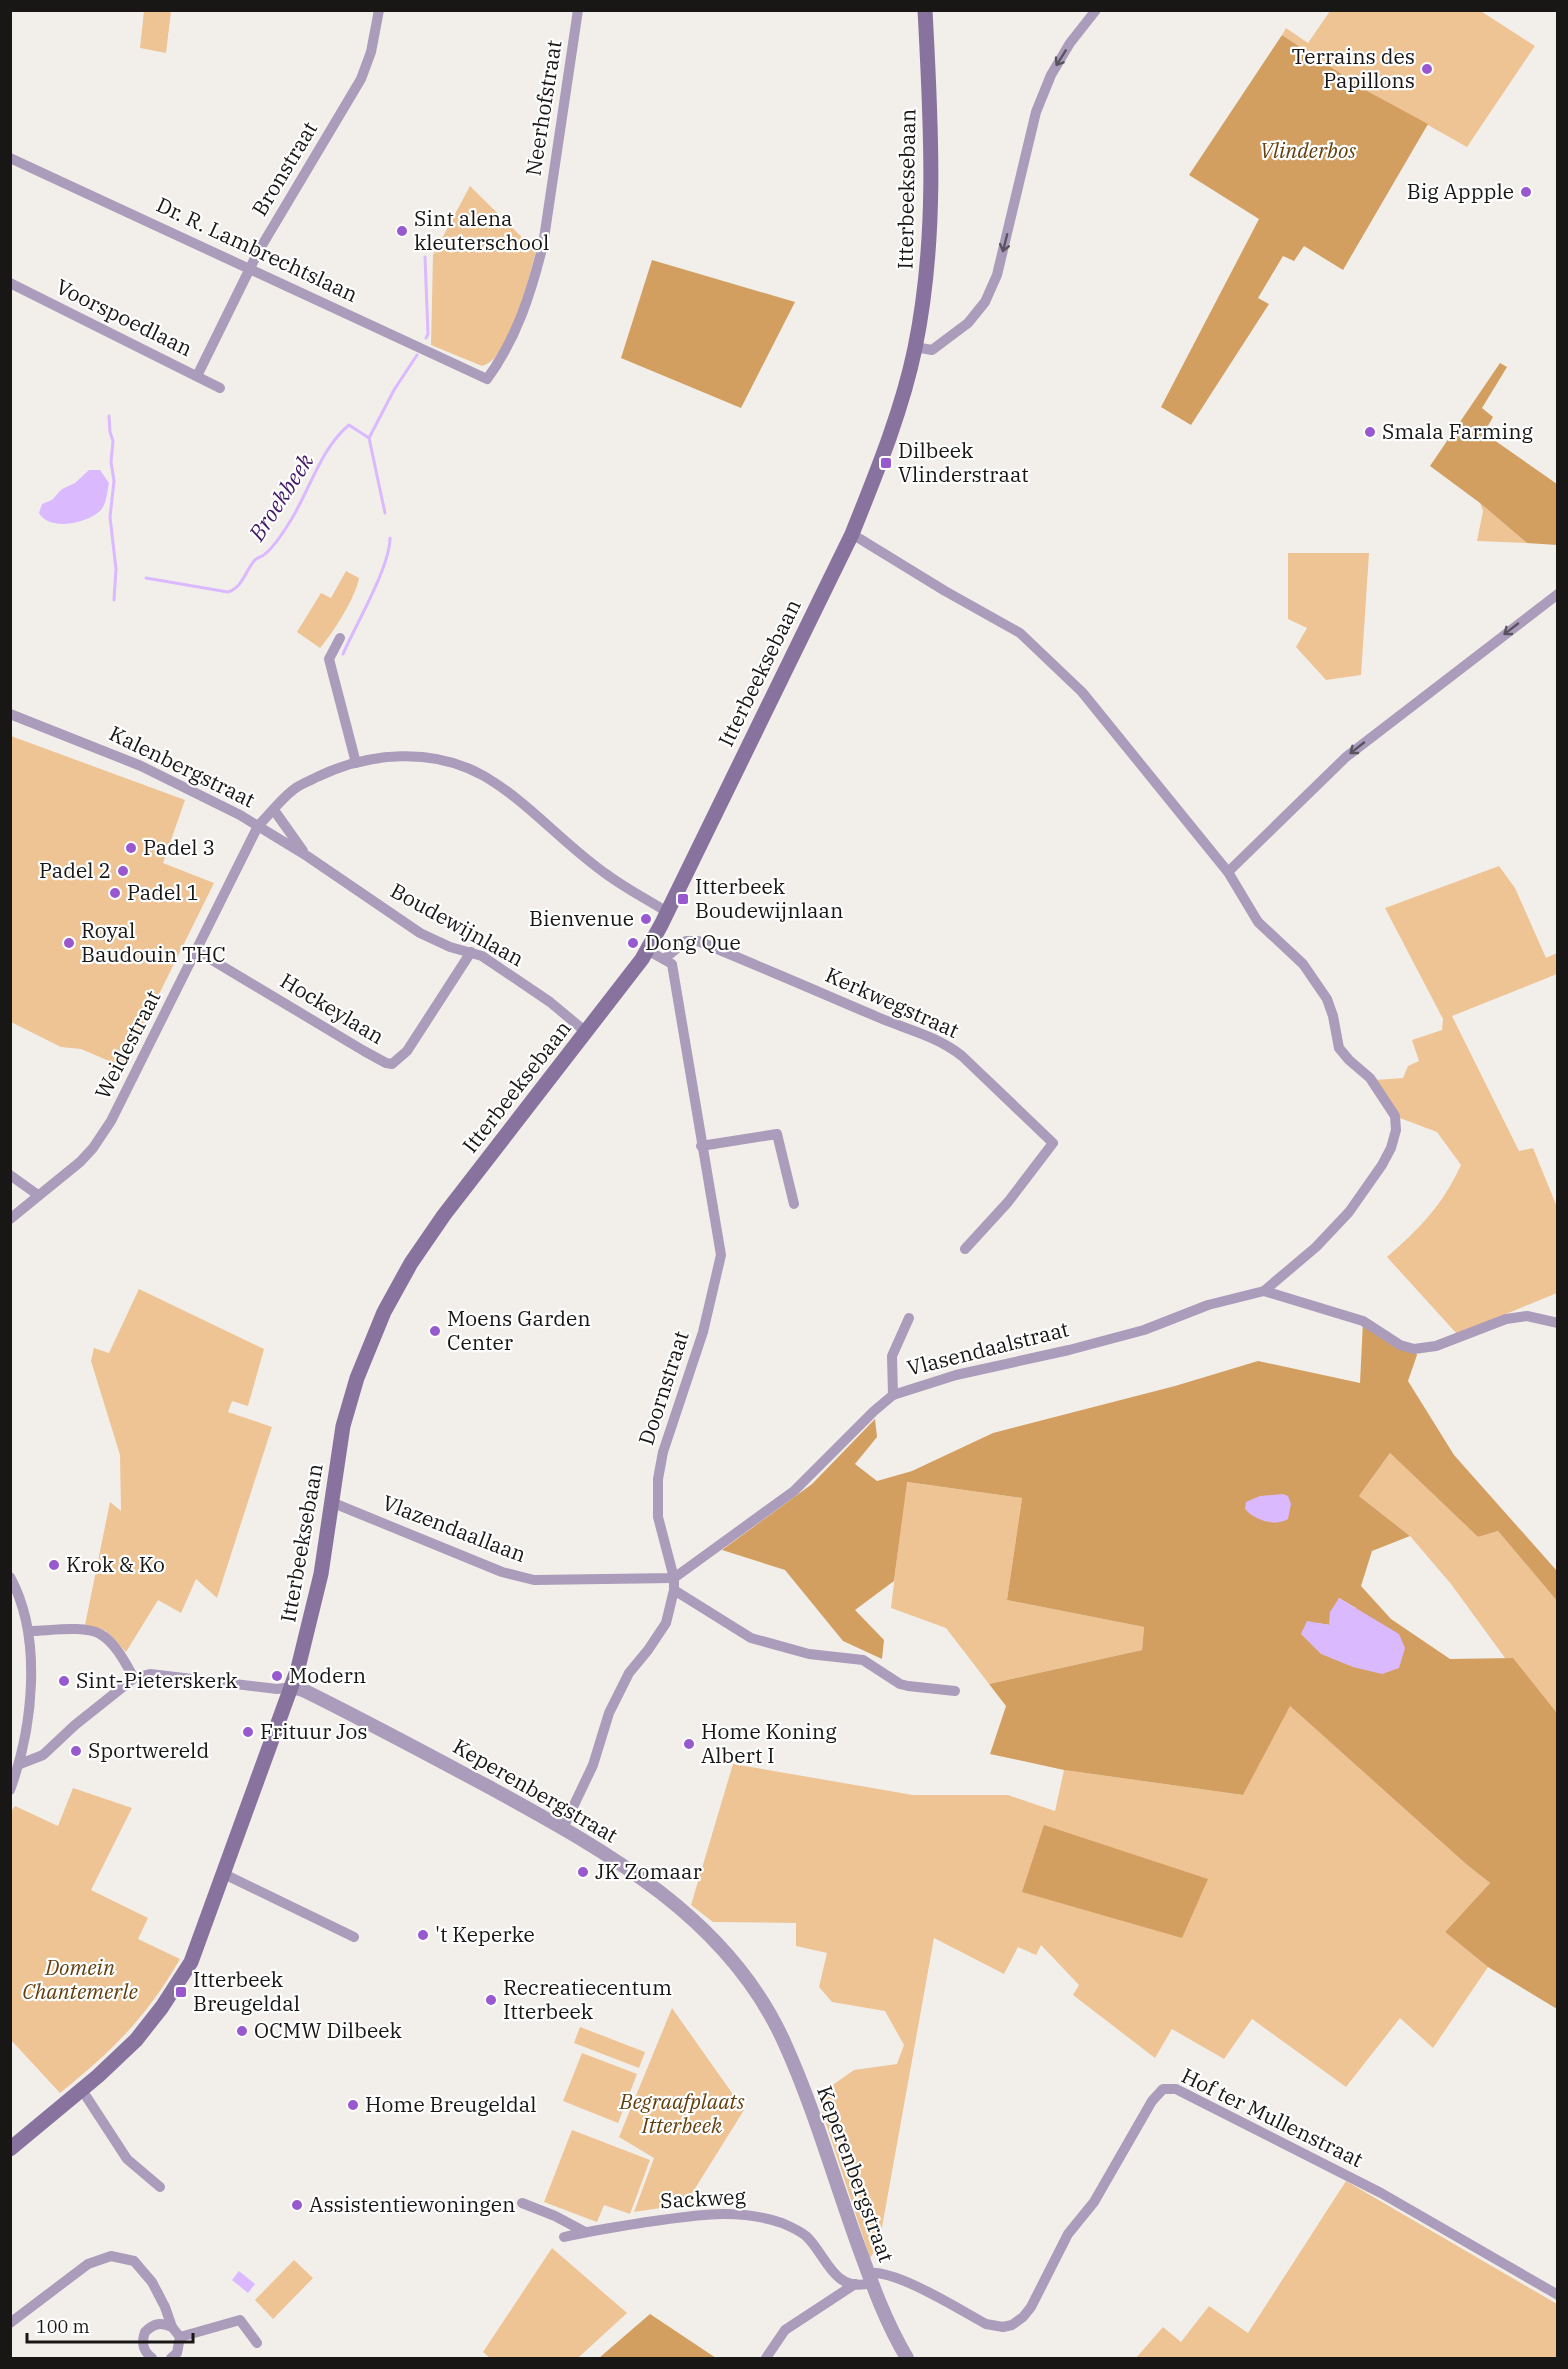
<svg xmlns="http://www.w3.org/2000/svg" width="1568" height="2369" font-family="'IBM Plex Serif',serif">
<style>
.green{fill:#eec494}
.forest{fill:#d39f60;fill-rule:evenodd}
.water{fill:#dab9ff}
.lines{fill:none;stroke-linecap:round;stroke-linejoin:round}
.stream{stroke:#dab9ff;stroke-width:3}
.minor{stroke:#aa9cba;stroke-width:10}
.tertiary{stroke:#aa9cba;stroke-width:14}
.secondary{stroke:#88739f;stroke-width:15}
.oneway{stroke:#5a5360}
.poi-dot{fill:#9859cf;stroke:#fff;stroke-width:2}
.labels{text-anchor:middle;stroke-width:4.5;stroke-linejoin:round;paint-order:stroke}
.poi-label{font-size:21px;fill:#191716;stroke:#fff;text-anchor:start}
.street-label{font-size:21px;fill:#191716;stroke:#fff}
.park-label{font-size:21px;font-style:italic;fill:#623f0d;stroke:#fff}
.water-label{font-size:22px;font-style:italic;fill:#451867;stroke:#fff}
</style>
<rect width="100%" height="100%" fill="#f2efeb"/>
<g class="green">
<polygon points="1479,10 1535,46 1467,147 1369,92 1282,35 1286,28 1308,43 1330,11"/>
<polygon points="144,11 171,11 166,53 140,48"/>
<path d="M470,186L536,251C529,278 510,359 482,366L431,345L433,255Z"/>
<polygon points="1480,503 1527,543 1477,541 1483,511"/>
<polygon points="1288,553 1369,553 1361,675 1326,680 1296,647 1307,628 1288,619"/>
<path d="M346,571L359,578C356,597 333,633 320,648L297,632L321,593L331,598Z"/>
<polygon points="11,736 185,800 163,863 214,883 123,1067 81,1049 61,1047 11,1022"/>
<path d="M1499,866L1515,888L1546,958L1557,953V974L1452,1016L1519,1151L1533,1148L1557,1207V1293L1457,1334L1387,1257C1420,1228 1442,1206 1461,1165L1437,1132L1400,1118L1375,1080L1403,1078L1408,1066L1419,1061L1412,1040L1442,1030L1443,1019L1385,908Z"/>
<polygon points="139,1289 264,1349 248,1406 232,1401 228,1412 272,1427 217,1598 196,1579 181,1613 158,1600 126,1652 106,1631 85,1625 110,1502 121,1511 120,1455 91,1361 94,1348 109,1353"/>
<polygon points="1390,1453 1478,1537 1498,1531 1557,1601 1557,1713 1513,1659 1505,1658 1451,1584 1410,1536 1359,1496"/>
<polygon points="906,1482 1022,1498 1007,1600 1144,1627 1142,1650 989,1684 946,1628 891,1608"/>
<polygon points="1289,1705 1466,1864 1490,1883 1445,1932 1488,1967 1433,2048 1400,2018 1346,2087 1252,2019 1224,2059 1172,2029 1155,2058 1073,1995 1079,1985 1041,1945 1036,1955 1018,1947 1004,1974 934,1938 879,2244 870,2258 817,2096 854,2070 897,2064 904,2045 885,2011 832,2002 819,1987 827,1953 796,1946 796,1923 713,1922 691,1905 733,1764 913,1795 1008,1795 1055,1811 1064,1770 1243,1795"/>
<path d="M73,1788L132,1808L91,1890L148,1918L138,1939L180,1959C146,2018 112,2051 60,2093L11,2040L10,1813L15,1806L58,1826Z"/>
<polygon points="672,2008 744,2110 691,2195 700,2202 634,2212 654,2158 619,2137"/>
<polygon points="580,2027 645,2052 639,2068 574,2043"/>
<polygon points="582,2053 637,2074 618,2123 563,2101"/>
<polygon points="572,2130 650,2160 630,2214 604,2205 597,2222 544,2202"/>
<polygon points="1346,2181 1557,2304 1557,2358 1136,2358 1163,2327 1181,2342 1209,2306 1248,2333"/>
<polygon points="552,2248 627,2313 578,2358 490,2358 483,2352"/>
<polygon points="294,2260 313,2278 273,2319 255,2300"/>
</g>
<g class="forest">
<polygon points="1282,35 1369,92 1428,124 1343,270 1304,246 1294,261 1283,256 1258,298 1269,304 1191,425 1161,407 1259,219 1189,175"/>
<polygon points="652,260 795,302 741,408 621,358"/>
<polygon points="1500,363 1507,367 1482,408 1493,417 1484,433 1557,484 1557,545 1527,543 1480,503 1430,466"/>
<path d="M1363,1321L1414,1349L1417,1355L1408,1381L1454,1455L1557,1571V1601L1498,1531L1478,1537L1390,1453L1359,1496L1410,1536L1372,1551L1361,1586L1391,1619L1450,1659L1513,1658L1557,1713V2009L1488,1967L1445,1932L1490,1883L1466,1864L1290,1706L1243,1795L1064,1770L990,1754L1006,1706L989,1684L1142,1650L1144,1627L1007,1600L1022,1498L907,1482L894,1581L855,1610L884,1640L882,1659L843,1641L785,1570L722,1550L812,1484L875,1419L877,1437L855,1464L877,1481L912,1471L993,1433L1175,1386L1258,1361L1360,1383ZM1339,1598L1356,1608L1321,1654L1317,1623L1330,1625Z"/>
<polygon points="1044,1825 1208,1879 1182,1938 1022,1892"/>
<polygon points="650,2314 716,2358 599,2358"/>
</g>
<g class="water">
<path d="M89,470H100L109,483C107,492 107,504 100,511C87,523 50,532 39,513L42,504L52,500L62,489L75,483Z"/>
<path d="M1283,1494L1288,1496L1291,1504L1288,1519C1275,1527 1254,1520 1245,1509L1246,1502L1260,1496Z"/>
<polygon points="1339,1598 1399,1634 1405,1648 1399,1668 1382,1674 1353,1667 1321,1654 1301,1634 1307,1621 1329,1625 1330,1612"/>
<polygon points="239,2271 255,2284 248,2293 232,2280"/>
</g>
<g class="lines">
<g class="stream">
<polyline points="425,257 428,334 426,338"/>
<polyline points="109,416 110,432 113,441 111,462 114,481 110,517 116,569 114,600"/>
<polyline points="385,513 369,438 394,390 417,355"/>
<path d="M146,578L228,592C242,588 245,572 254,561C257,557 262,557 265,554C276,545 284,531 291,520C310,489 321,448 349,425L369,438"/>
<path d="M343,654C355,626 390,567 390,538"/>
</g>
<g class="minor">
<path d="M10,158L487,379C517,338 531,293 543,245L578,10"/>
<polyline points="10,283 220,388"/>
<polyline points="915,347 932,350 968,323 985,302 997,275 1036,112 1051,75 1070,43 1096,10"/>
<polyline points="197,376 258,252 361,79 371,52 379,10"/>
<polyline points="340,638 329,659 356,763"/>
<polyline points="10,714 141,766 240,815 307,856 420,933 450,947 482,956 550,1002 586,1032"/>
<polyline points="274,810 303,851"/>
<polyline points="1228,872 1346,757 1558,594"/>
<polyline points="197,951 364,1051 386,1063 392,1064 407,1051 471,952"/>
<path d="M664,959L686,941H698C759,966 819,992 880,1018C908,1030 937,1036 962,1056L1053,1143L1008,1202L965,1249"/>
<polyline points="701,1146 777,1134 794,1204"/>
<polyline points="10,1175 38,1195"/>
<path d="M10,1219L80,1162L93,1148L111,1121L258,826C269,815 280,800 293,790C300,784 310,781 317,777C369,752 433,747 484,776C530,803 565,846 609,876C627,889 648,900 667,912"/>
<polyline points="1264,1291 1363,1321 1400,1345 1414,1349 1436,1346 1506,1319 1527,1316 1558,1323"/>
<polyline points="893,1395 892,1356 909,1318"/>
<polyline points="331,1502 502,1572 534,1580 674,1578 794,1491 874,1411 893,1395 956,1375 1069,1350 1144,1330 1208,1305 1264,1291 1316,1247 1349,1212 1382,1165 1391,1148 1396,1130 1395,1116 1370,1078 1349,1060 1339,1048 1333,1016 1327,999 1303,964 1258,922 1228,872 1082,692 1020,633 945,591 852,534"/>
<path d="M10,1577C43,1637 33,1728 10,1790"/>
<polyline points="674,1590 751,1638 809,1654 863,1660 900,1684 908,1686 955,1691"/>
<path d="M30,1631C48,1631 84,1625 100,1634C115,1642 126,1664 134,1678"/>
<polyline points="20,1764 43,1755 75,1725 134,1678 150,1674 277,1689 292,1687"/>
<polyline points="563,1828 593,1765 609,1713 629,1673 648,1650 666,1623 674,1590 674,1578 658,1517 658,1479 663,1452 703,1332 721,1255 672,964 647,950"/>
<polyline points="224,1874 354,1937"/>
<polyline points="82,2090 127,2159 160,2187"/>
<polyline points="522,2203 555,2216 585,2232"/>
<path d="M564,2237C590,2231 615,2227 641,2223C688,2216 736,2207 782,2223C789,2226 800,2231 806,2236C826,2254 833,2294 871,2283"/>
<path d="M868,2273C896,2269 960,2310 986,2324L1003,2327L1012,2325L1023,2317L1031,2307L1068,2234L1094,2202L1152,2101L1163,2089H1176L1381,2193L1558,2295"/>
<polyline points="10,2323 88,2264 111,2256 134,2261 152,2282 165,2307 172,2327 180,2337 177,2353 171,2358"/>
<polyline points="180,2337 240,2320 257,2343"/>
<path d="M152,2358C143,2351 141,2343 145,2332C154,2323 161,2322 172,2327"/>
<polyline points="766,2358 785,2330 855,2284"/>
</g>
<path class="tertiary" d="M292,1687L303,1690C366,1721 427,1754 489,1787C604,1850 729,1917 785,2044C814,2108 834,2179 858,2245C872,2284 886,2323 907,2358"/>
<path class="secondary" d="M10,2149L98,2076L136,2040L162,2007L191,1962L298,1668L321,1574L343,1426L357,1378L384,1312L411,1263L444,1215L642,959L661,925L852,534C876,474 902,411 915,348C938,236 931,124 925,10"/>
</g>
<defs><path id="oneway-shaft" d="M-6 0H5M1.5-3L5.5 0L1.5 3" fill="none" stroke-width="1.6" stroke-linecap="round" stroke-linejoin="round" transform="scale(1.5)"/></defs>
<g class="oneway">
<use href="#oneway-shaft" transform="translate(1061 58) rotate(122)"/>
<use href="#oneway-shaft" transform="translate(1005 243) rotate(104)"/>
<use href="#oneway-shaft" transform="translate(1511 629) rotate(142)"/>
<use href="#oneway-shaft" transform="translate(1357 748) rotate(142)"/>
</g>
<g class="poi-dot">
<circle cx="1427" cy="69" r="6"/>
<circle cx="1526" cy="192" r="6"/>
<circle cx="402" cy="231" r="6"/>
<circle cx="1370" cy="432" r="6"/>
<rect x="880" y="457" width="12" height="12" rx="3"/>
<circle cx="131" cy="848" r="6"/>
<circle cx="123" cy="871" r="6"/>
<circle cx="115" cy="893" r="6"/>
<rect x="677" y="893" width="12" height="12" rx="3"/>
<circle cx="646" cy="919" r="6"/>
<circle cx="69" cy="943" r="6"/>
<circle cx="633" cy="943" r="6"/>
<circle cx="435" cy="1331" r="6"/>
<circle cx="54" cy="1565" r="6"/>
<circle cx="277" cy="1676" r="6"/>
<circle cx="64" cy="1681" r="6"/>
<circle cx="248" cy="1732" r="6"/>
<circle cx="689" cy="1744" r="6"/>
<circle cx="76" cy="1751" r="6"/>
<circle cx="583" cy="1872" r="6"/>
<circle cx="423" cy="1935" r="6"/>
<rect x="175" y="1986" width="12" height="12" rx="3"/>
<circle cx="491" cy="2000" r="6"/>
<circle cx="242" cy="2031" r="6"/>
<circle cx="353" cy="2105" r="6"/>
<circle cx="297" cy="2205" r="6"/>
</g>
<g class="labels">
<g class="poi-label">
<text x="1415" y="64" text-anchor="end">Terrains des<tspan x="1415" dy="24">Papillons</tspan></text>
<text x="1514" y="199" text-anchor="end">Big Appple</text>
<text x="414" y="226">Sint alena<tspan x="414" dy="24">kleuterschool</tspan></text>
<text x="1382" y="439">Smala Farming</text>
<text x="898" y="458">Dilbeek<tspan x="898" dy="24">Vlinderstraat</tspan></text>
<text x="143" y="855">Padel 3</text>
<text x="111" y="878" text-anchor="end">Padel 2</text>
<text x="695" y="894">Itterbeek<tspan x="695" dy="24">Boudewijnlaan</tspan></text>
<text x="127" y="900">Padel 1</text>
<text x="634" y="926" text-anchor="end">Bienvenue</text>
<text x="81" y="938">Royal<tspan x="81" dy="24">Baudouin THC</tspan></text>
<text x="645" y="950">Dong Que</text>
<text x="447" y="1326">Moens Garden<tspan x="447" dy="24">Center</tspan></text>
<text x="66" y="1572">Krok &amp; Ko</text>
<text x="289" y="1683">Modern</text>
<text x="76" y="1688">Sint-Pieterskerk</text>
<text x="260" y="1739">Frituur Jos</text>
<text x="701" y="1739">Home Koning<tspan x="701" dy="24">Albert I</tspan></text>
<text x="88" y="1758">Sportwereld</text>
<text x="595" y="1879">JK Zomaar</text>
<text x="435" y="1942">'t Keperke</text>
<text x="193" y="1987">Itterbeek<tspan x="193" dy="24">Breugeldal</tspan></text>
<text x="503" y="1995">Recreatiecentum<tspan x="503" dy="24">Itterbeek</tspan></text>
<text x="254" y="2038">OCMW Dilbeek</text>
<text x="365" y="2112">Home Breugeldal</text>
<text x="309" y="2212">Assistentiewoningen</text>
</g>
<g class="street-label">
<text transform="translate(544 108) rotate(-81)" y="7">Neerhofstraat</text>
<text transform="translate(285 169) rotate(-59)" y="7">Bronstraat</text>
<text transform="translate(907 189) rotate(-89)" y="7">Itterbeeksebaan</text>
<text transform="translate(257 250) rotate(25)" y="7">Dr. R. Lambrechtslaan</text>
<text transform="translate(124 318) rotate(26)" y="7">Voorspoedlaan</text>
<text transform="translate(760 673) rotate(-64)" y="7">Itterbeeksebaan</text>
<text transform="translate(182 767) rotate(26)" y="7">Kalenbergstraat</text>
<text transform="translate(457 925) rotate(29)" y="7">Boudewijnlaan</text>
<text transform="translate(892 1003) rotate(24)" y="7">Kerkwegstraat</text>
<text transform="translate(332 1009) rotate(31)" y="7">Hockeylaan</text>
<text transform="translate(128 1045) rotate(-63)" y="7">Weidestraat</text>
<text transform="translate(517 1087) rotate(-52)" y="7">Itterbeeksebaan</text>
<text transform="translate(988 1349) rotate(-14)" y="7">Vlasendaalstraat</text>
<text transform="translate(664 1388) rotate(-72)" y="7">Doornstraat</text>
<text transform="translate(454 1529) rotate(21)" y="7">Vlazendaallaan</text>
<text transform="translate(302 1543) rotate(-80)" y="7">Itterbeeksebaan</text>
<text transform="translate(535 1791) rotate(30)" y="7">Keperenbergstraat</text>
<text transform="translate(1272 2118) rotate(26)" y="7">Hof ter Mullenstraat</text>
<text transform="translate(855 2174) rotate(70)" y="7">Keperenbergstraat</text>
<text transform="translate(703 2199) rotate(-3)" y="7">Sackweg</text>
</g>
<g class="park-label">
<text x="1308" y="158">Vlinderbos</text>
<text x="80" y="1975">Domein<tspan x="80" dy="24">Chantemerle</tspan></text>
<text x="682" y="2109">Begraafplaats<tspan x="682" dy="24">Itterbeek</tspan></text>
</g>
<g class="water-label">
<text transform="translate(281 497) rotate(-57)" y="8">Broekbeek</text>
</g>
</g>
<rect width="1568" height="2369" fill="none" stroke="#191716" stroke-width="24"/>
<path d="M27 2333v9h166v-9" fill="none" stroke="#191716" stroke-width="3"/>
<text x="36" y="2333" font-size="18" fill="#191716" stroke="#ffffff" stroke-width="4.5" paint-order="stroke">100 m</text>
</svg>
